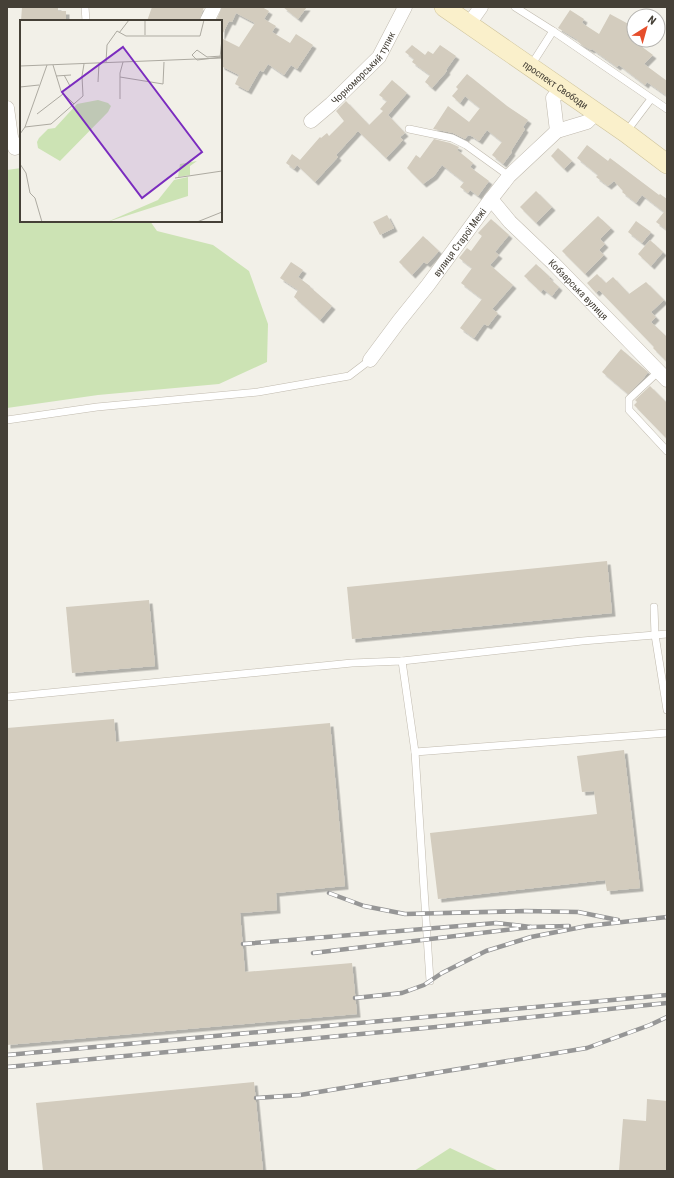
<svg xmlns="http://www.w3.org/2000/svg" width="674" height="1178" font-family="'Roboto Condensed',sans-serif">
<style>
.green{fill:#cce3b4}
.building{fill:#d3ccbe;filter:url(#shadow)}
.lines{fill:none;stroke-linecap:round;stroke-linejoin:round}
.lane-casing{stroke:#c0baae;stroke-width:8}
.street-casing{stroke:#c0baae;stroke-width:15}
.secondary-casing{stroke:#cec39b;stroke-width:20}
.lane{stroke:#fff;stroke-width:7}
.street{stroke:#fff;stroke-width:14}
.secondary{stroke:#faf0cb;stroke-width:19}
.rail-casing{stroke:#969696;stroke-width:4.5}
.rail{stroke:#fff;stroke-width:3;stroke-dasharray:9;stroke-linecap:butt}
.labels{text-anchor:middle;stroke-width:3.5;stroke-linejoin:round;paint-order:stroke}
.street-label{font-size:10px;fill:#454037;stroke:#fff}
.inset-road{fill:none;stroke:#adaaa1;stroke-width:1}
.view{fill:#7b2cbf;fill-opacity:0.15;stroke:#7b2cbf;stroke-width:2}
.inset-edge{fill:none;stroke:#454037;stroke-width:2}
</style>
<defs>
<filter id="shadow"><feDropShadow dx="3.5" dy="3.5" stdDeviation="0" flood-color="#0004"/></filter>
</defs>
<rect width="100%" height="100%" fill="#f2f0e8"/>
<g class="green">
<polygon points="21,168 21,221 150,221 157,231 213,245 249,271 268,324 267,362 219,384 98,395 7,408 7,170"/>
<polygon points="450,1148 499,1171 414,1171"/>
</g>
<g class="building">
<polygon points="22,7 58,7 58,11 66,11 66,21 21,21"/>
<polygon points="152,7 204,7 199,21 147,21"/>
<polygon points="222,7 262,7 269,11 264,19 276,26 272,32 290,43 296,34 313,45 297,69 291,65 284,75 268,64 263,72 260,70 248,91 235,84 239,75 221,66 221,38 239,47 255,23 236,13 232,22 229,21 221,37 221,21 216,21"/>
<polygon points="283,7 307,7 298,19"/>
<polygon points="570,10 584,19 582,23 599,34 610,14 634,27 634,32 630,38 653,55 644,64 667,81 667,96 647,82 645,85 619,65 617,67 592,49 591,50 582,45 577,41 578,40 558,28"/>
<polygon points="412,45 425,55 428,51 433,54 440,45 456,56 446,70 447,71 432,88 425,82 430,75 412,62 414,59 405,52"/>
<polygon points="467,74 507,106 528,120 523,127 525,129 511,151 512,152 503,164 492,155 502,142 487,130 479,141 470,135 469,136 468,135 465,139 453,133 433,129 448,106 469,122 480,108 465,96 460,103 452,96 458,89 456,87"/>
<polygon points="392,80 407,93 388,115 405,133 400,137 403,140 386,158 358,131 336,155 338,157 315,182 297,165 294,169 286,163 292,154 300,160 320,137 321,138 327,133 329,136 344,121 336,111 346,101 369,125 383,111 380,109 387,101 379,95"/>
<polygon points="434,139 450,143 459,147 457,150 473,163 470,167 489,181 478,196 470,190 468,193 460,187 464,182 442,165 434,176 423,184 407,168 416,155 420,158"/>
<polygon points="587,145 608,161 610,158 659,195 660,194 667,199 667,230 656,222 664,212 642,195 636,203 622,192 623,191 614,181 608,186 596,177 598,175 577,158"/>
<polygon points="558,148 572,161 564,169 551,156"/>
<polygon points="536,191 552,207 536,223 520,207"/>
<polygon points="387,215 394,228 380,235 373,222"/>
<polygon points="598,216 611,228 600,239 605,244 599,250 604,255 585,274 562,251"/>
<polygon points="491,219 509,235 495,252 499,255 490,265 513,285 492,309 498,313 488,326 484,324 474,338 460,328 482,299 461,283 472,268 459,258 467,248 471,251 482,236 478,233"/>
<polygon points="636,221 651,232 642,243 628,232"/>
<polygon points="423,236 439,251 427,264 424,262 412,275 399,262"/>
<polygon points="650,240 663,252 651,266 638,254"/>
<polygon points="291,262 303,270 298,277 310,286 310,287 332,306 320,320 294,297 298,290 280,278"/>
<polygon points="536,264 550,277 549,278 559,287 552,296 543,289 541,292 524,276"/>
<polygon points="597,274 606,283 613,277 629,294 646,282 664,300 651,312 656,317 651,322 667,337 667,362 653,348 654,347 599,290 596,293 587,283"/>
<polygon points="621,349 648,372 643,379 628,394 602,372"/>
<polygon points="650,386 667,403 667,439 634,405 637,402 635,400"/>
<polygon points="607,561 612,613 352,639 347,587"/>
<polygon points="149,600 155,666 72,673 66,607"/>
<polygon points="114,719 116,742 330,723 345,886 276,893 277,910 240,913 245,972 352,963 357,1014 7,1045 7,728"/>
<polygon points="624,750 640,888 607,891 605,880 438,899 430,833 597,814 594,791 582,792 577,756"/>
<polygon points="254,1082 263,1171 43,1171 36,1103"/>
<polygon points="647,1099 667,1101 667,1171 619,1171 623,1119 646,1121"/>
</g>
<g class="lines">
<g class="lane-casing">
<g id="lane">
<polyline points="85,7 86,21"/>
<polyline points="515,7 553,31 667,109"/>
<polyline points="530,67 553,31"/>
<polyline points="409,129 452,138 466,145 509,176"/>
<polyline points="626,132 651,99"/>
<polyline points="659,371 629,399 629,410 667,451"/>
<polyline points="7,420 97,407 258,392 349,376 370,360"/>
<polyline points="654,607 655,635 667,710"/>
<polyline points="402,661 582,641 667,634"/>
<polyline points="7,697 352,663 402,661 415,752 667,733"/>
<polyline points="415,752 430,981"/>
</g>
</g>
<g class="street-casing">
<g id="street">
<polyline points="207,21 214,7"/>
<polyline points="469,24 481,7"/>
<polyline points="7,108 11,137 15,148"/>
<path id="s1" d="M311,121L331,104L379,57L405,7"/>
<polyline points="557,131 553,98 562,88"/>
<path id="s2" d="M491,199L510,222L553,263L667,380"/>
<path id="s3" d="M370,360L399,321L428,285L491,199L509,176L557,131L587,122L597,112"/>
</g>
</g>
<g class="secondary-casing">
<g id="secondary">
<path id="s4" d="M444,7L626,133L667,164"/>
</g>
</g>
<use href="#lane" class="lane"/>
<use href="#street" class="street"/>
<use href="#secondary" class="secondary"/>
<g class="rail-casing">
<g id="rail">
<polyline points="329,893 364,906 405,914 525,911 578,912 618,920"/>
<polyline points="243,944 496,923 531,927"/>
<polyline points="313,953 531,927 569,926"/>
<polyline points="355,998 402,993 424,985 442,973 486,951 531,937 587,926 667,917"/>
<polyline points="7,1055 667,995"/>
<polyline points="7,1067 436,1027 667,1003"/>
<polyline points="256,1098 300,1095 587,1048 650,1025 667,1017"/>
</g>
</g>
<use href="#rail" class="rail"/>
</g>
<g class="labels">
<g class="street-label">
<text dy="4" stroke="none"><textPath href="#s1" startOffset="75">Чорноморський тупик</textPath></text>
<text dy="4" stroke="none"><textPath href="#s4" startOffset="136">проспект Свободи</textPath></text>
<text dy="4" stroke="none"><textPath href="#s3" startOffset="148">вулиця Старої Межі</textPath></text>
<text dy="4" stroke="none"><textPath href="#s2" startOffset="126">Кобзарська вулиця</textPath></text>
</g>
</g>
<g transform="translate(20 20)">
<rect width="202" height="202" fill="#f2f0e8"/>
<path d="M78,80L88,83L91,86L88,92L40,141L18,128L17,122L19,118L28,109L35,108L57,84ZM177,141L170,146V155L158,157L160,144ZM168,157V176L87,202L138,180L154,160Z" fill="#cce3b4"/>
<path class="inset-road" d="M99,13L109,0M125,15V0M202,36L187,37L177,30L172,35L177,40L202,37M200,38L202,19M86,42L87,25L97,11L106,16H180L184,0M33,45L41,71L54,84M0,46L202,38M44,55L50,66M36,56L51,55M100,57L143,64L144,42M78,62L79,43M0,67L19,65M100,79V53L103,42M17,94L43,74M5,107L31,104L63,76L62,56L64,44M0,114L5,107L27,45M0,144L6,153L10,173L15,178L22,202M155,158L202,151M177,202L202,192"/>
<path class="view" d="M103,27L182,132L122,178L42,72Z"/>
<rect width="202" height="202" class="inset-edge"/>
</g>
<rect width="674" height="1178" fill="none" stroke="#454037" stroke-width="16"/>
<g transform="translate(646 28) rotate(37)"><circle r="19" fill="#ffffff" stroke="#b5b3af"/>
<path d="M0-3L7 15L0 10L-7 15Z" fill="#e64e2b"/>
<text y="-6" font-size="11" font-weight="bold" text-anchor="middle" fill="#454037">N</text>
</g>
</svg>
